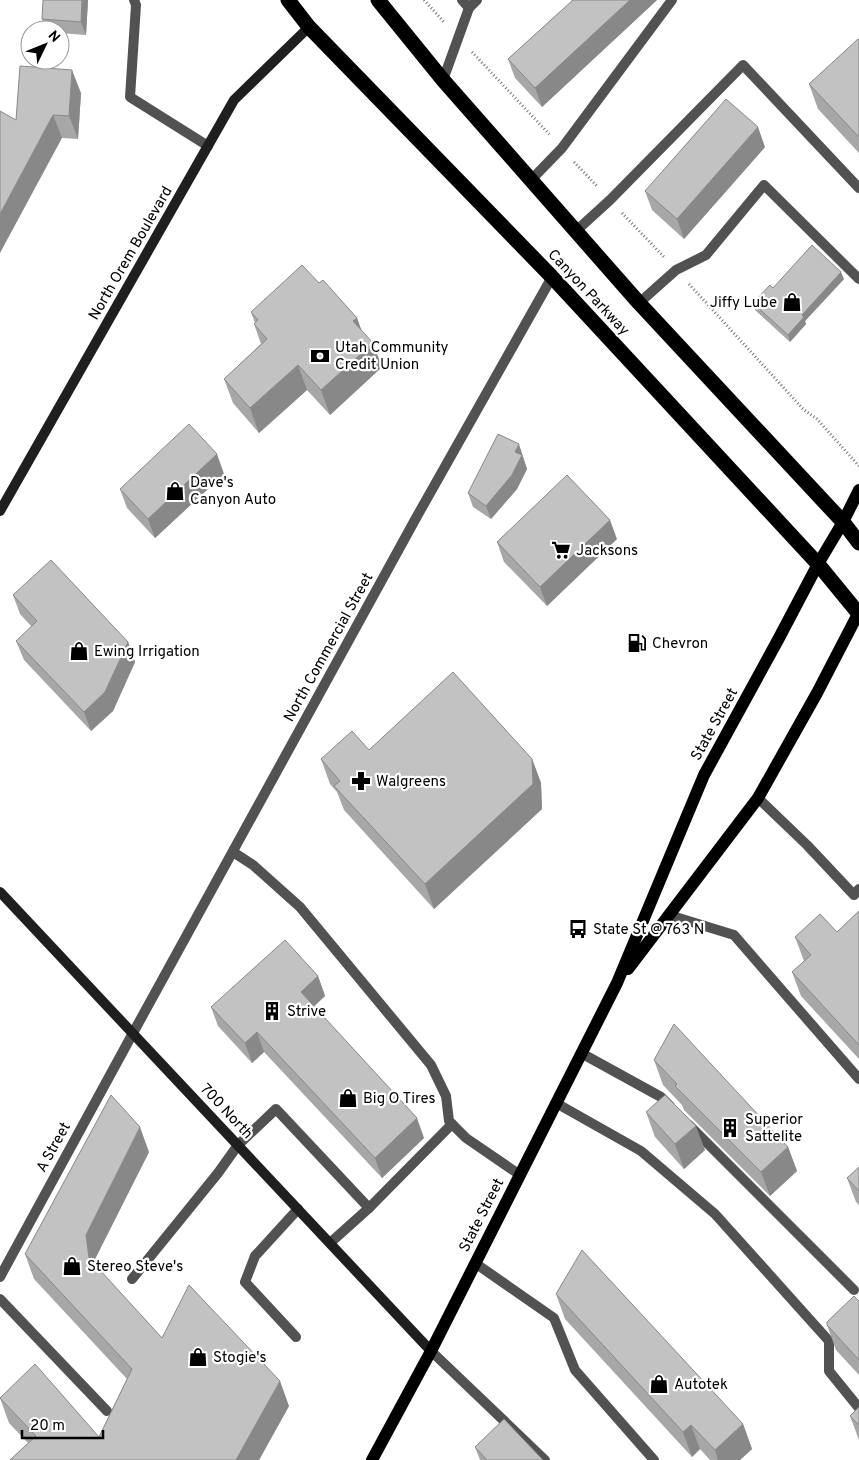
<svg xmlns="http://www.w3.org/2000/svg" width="859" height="1460" font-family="Overpass,sans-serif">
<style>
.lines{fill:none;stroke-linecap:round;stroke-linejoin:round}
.path{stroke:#747474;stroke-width:3;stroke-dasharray:1 2.5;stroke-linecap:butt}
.lane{stroke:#525252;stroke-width:10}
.street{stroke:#525252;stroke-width:10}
.secondary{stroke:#1f1f1f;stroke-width:10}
.primary{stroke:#000;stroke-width:12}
.highway{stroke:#000;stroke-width:15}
.wall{fill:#a7a7a7}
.shaded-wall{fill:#888}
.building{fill:#c2c2c2;stroke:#888}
.labels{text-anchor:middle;stroke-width:4.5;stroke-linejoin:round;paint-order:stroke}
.street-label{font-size:15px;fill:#000;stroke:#fff}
.poi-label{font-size:15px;fill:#000;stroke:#fff;text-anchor:start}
</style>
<rect width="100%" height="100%" fill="#fff"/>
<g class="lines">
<g class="path">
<polyline points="424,0 444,22"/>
<polyline points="472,52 550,135"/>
<polyline points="574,162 597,186"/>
<polyline points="622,213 664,257"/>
<polyline points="689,284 803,409 817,419 859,466"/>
</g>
<g class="lane">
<polyline points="134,0 136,5 130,97 208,146"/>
<polyline points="462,0 469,8 477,0"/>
<polyline points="443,80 469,8"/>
<polyline points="531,180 562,148 672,0"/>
<polyline points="576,231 610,200 743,65 859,188"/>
<polyline points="639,303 676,270 706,255 764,185 859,279"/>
<polyline points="758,798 807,845 854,895 859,889"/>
<polyline points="233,852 253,865 300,907 431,1065 446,1096 449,1121 466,1138 520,1175"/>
<polyline points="669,915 734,935 859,1079"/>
<polyline points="581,1053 661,1097 670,1106"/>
<polyline points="556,1103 641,1151 715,1214 829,1341 829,1371 859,1408"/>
<polyline points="689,1125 854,1290"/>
<polyline points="330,1243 369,1208"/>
<polyline points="475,1263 554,1318 575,1370 654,1460"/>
<polyline points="0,1277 133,1033"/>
<polyline points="132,1279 218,1173 238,1145 276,1109 369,1208 452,1124"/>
<polyline points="0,1299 107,1411"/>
<polyline points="296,1337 245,1282 255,1256 298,1209"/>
<polyline points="431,1351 545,1460"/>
</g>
<polyline class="street" points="133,1033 416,518 552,277"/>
<g class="secondary">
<polyline points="0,511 234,100 309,27"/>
<polyline points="0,892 431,1351"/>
</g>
<g class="primary">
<polyline points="628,969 758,798 817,693 859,612"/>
<polyline points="372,1460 431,1351 617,983 704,775 779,638 818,564 843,522 859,490"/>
</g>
<g class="highway">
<polyline points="288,0 309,27 552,277 818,564 859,614"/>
<polyline points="378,0 443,80 639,303 843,522 859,543"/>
</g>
</g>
<g class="wall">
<polygon points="88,0 86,35 60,33 60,30 46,30 42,19"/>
<polygon points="571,0 657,0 542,107 515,78 508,59 572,1"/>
<polygon points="859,40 859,153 818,109 809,84"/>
<polygon points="81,93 78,139 62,138 16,120"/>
<polygon points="765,147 684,239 652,210 645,191"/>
<polygon points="844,279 805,321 806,324 790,342 755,310 753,303 773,288"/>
<polygon points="319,283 357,318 361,330 382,367 330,415 307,390 259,433 233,403 224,379 261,344 254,324 255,323 251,312"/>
<polygon points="524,457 523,458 527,469 517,489 491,519 473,507 468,493"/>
<polygon points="224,474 155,538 127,508 120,489"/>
<polygon points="617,539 547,606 504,562 497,542"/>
<polygon points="13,595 128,642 135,662 113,711 91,731 24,660 16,641 32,627 20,614"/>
<polygon points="369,750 532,759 541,783 542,809 434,909 344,810 337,792 330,784 321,759"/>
<polygon points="859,911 859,1059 801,996 792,972 804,961 795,937 837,932"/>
<polygon points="318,976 325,996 314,1006 424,1138 382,1178 264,1052 252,1063 218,1026 211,1007"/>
<polygon points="654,1060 788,1147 797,1171 770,1196 684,1110 682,1105 663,1085"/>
<polygon points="646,1112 705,1150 684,1169 655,1137"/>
<polygon points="149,1152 95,1259 95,1266 162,1338 289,1406 259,1460 10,1460 28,1443 9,1423 0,1398 99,1437 127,1379 34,1279 25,1254"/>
<polygon points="859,1167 859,1205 856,1202 847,1178"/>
<polygon points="556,1294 743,1424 752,1449 740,1460 710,1460 700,1449 692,1457 565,1319"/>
<polygon points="859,1301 859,1375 836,1350 827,1325"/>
<polygon points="859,1407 859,1440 850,1416"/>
<polygon points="475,1447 543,1460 480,1460"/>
</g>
<g class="shaded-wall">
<polygon points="82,0 88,0 86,35 81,22"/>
<polygon points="630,0 657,0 542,107 535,88"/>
<polygon points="72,70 81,93 78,139 69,116"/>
<polygon points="53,115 62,138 0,253 0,214"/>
<polygon points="758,127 765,147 684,239 677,219"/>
<polygon points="841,272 844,279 805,321 806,324 790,342 788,335 802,315"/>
<polygon points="357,318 366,343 353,321"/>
<polygon points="373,343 382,367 330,415 321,390"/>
<polygon points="298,365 307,390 259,433 250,408"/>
<polygon points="519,444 527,469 517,489 491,519 486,506"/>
<polygon points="217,454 224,474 155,538 148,519"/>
<polygon points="610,520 617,539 547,606 540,587"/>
<polygon points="128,642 135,662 113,711 91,731 84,712"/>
<polygon points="532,759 541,783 542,809 434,909 425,884"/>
<polygon points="318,976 325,996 308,1012 301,992"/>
<polygon points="257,1032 264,1052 252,1063 245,1043"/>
<polygon points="417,1118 424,1138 382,1178 375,1158"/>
<polygon points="696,1126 705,1150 684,1169 675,1144"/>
<polygon points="140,1127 149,1152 95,1259 98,1283 89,1258 86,1235"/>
<polygon points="788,1147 797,1171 770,1196 761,1172"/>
<polygon points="280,1381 289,1406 259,1460 236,1460"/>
<polygon points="743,1424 752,1449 740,1460 718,1460 715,1450"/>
<polygon points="691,1425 700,1449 692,1457 683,1432"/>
</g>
<g class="building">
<polygon points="43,0 82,0 81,22 42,19"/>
<polygon points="573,0 630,0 535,88 508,59"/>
<polygon points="858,39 859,40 859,137 809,84"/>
<polygon points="20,66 72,70 69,116 53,115 0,214 0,111 16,120"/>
<polygon points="726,99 758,127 677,219 645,191"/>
<polygon points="812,245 841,272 802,315 804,317 788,335 753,303 770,285 773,288"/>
<polygon points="302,265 319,283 323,280 357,318 353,321 373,343 321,390 298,365 250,408 224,379 267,339 254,324 258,320 251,312"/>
<polygon points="189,424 217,454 148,519 120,489"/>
<polygon points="498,434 519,444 515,452 522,455 512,475 486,506 468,493"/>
<polygon points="567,475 610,520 540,587 497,542"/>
<polygon points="51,560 128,642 105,692 84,712 16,641 37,621 13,595"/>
<polygon points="453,672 532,759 533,784 425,884 334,786 340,781 321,759 352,731 369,750"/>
<polygon points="859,911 859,1045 792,972 811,955 795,937 820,914 837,932"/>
<polygon points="285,940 318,976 301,992 417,1118 375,1158 257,1032 245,1043 211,1007"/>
<polygon points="674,1024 788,1147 761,1172 675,1086 677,1084 654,1060"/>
<polygon points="111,1095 140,1127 86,1235 89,1258 162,1338 189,1285 280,1381 236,1460 10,1460 36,1436 0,1398 35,1364 99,1437 132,1369 25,1254"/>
<polygon points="665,1095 696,1126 675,1144 646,1112"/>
<polygon points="859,1167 859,1191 847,1178"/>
<polygon points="582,1250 743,1424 715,1450 691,1425 683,1432 556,1294"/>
<polygon points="854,1296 859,1301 859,1360 827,1325 827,1322"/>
<polygon points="859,1407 859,1425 850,1416"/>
<polygon points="504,1419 543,1460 487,1460 475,1447"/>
</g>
<defs>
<g id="shop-bare" transform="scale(1.5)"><path d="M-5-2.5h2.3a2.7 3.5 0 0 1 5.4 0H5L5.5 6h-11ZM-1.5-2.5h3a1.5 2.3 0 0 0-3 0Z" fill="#000" stroke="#fff" stroke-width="2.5" paint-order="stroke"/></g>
<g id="bank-bare" transform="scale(1.5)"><path d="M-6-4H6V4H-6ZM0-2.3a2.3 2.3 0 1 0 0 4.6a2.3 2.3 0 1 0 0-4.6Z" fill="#000" stroke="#fff" stroke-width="2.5" paint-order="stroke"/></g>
<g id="supermarket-bare" transform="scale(1.5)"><path d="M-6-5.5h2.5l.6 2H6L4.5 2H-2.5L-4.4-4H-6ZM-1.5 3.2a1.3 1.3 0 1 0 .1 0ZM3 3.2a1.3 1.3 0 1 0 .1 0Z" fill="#000" stroke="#fff" stroke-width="2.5" paint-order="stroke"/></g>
<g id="fuel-bare" transform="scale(1.5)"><path d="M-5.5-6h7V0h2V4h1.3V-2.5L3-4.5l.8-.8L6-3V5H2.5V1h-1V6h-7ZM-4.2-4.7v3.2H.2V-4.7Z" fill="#000" stroke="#fff" stroke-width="2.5" paint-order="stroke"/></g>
<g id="pharmacy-bare" transform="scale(1.5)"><path d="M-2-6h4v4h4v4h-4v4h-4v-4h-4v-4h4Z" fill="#000" stroke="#fff" stroke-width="2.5" paint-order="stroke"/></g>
<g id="bus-bare" transform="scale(1.5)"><path d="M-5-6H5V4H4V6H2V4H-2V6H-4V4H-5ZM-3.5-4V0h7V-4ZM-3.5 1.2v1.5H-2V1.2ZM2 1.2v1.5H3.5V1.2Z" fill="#000" stroke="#fff" stroke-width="2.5" paint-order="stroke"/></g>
<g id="building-bare" transform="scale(1.5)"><path d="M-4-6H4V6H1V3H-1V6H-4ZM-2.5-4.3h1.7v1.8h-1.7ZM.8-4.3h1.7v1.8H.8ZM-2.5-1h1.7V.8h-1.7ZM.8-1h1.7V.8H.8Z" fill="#000" stroke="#fff" stroke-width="2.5" paint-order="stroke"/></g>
</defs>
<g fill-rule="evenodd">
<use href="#shop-bare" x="792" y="302"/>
<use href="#bank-bare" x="320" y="356"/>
<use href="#shop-bare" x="175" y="491"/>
<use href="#supermarket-bare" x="561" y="550"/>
<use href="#fuel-bare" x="637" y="643"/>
<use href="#shop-bare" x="79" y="651"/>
<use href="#pharmacy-bare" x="361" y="781"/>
<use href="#bus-bare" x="578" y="929"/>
<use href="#building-bare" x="272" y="1011"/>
<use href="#shop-bare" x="348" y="1098"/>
<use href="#building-bare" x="730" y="1128"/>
<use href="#shop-bare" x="72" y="1266"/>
<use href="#shop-bare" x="198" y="1357"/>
<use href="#shop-bare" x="659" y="1384"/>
</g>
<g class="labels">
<g class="street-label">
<text transform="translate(130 253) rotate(-60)" y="5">North Orem Boulevard</text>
<text transform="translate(589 292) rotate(47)" y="5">Canyon Parkway</text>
<text transform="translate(328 647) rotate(-61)" y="5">North Commercial Street</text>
<text transform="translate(714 724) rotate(-61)" y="5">State Street</text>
<text transform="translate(227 1111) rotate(47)" y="5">700 North</text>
<text transform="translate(53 1147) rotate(-61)" y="5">A Street</text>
<text transform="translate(481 1215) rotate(-63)" y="5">State Street</text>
</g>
<g class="poi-label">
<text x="777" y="307" text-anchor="end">Jiffy Lube</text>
<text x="335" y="352">Utah Community<tspan x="335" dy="17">Credit Union</tspan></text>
<text x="190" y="487">Dave's<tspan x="190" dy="17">Canyon Auto</tspan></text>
<text x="576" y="555">Jacksons</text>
<text x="652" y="648">Chevron</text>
<text x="94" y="656">Ewing Irrigation</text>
<text x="376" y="786">Walgreens</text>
<text x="593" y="934">State St @ 763 N</text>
<text x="287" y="1016">Strive</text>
<text x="363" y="1103">Big O Tires</text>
<text x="745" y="1124">Superior<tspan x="745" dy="17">Sattelite</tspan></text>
<text x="87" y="1271">Stereo Steve's</text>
<text x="213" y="1362">Stogie's</text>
<text x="674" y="1389">Autotek</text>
</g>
</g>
<g transform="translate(45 45) rotate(47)"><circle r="24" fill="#ffffff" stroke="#999999"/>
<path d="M0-4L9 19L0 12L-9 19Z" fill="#000000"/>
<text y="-8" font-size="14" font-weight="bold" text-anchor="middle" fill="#000000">N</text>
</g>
<path d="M22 1430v8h81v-8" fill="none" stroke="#000000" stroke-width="2.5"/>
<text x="30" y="1430" font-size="15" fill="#000000" stroke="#ffffff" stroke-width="4" paint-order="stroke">20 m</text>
</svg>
